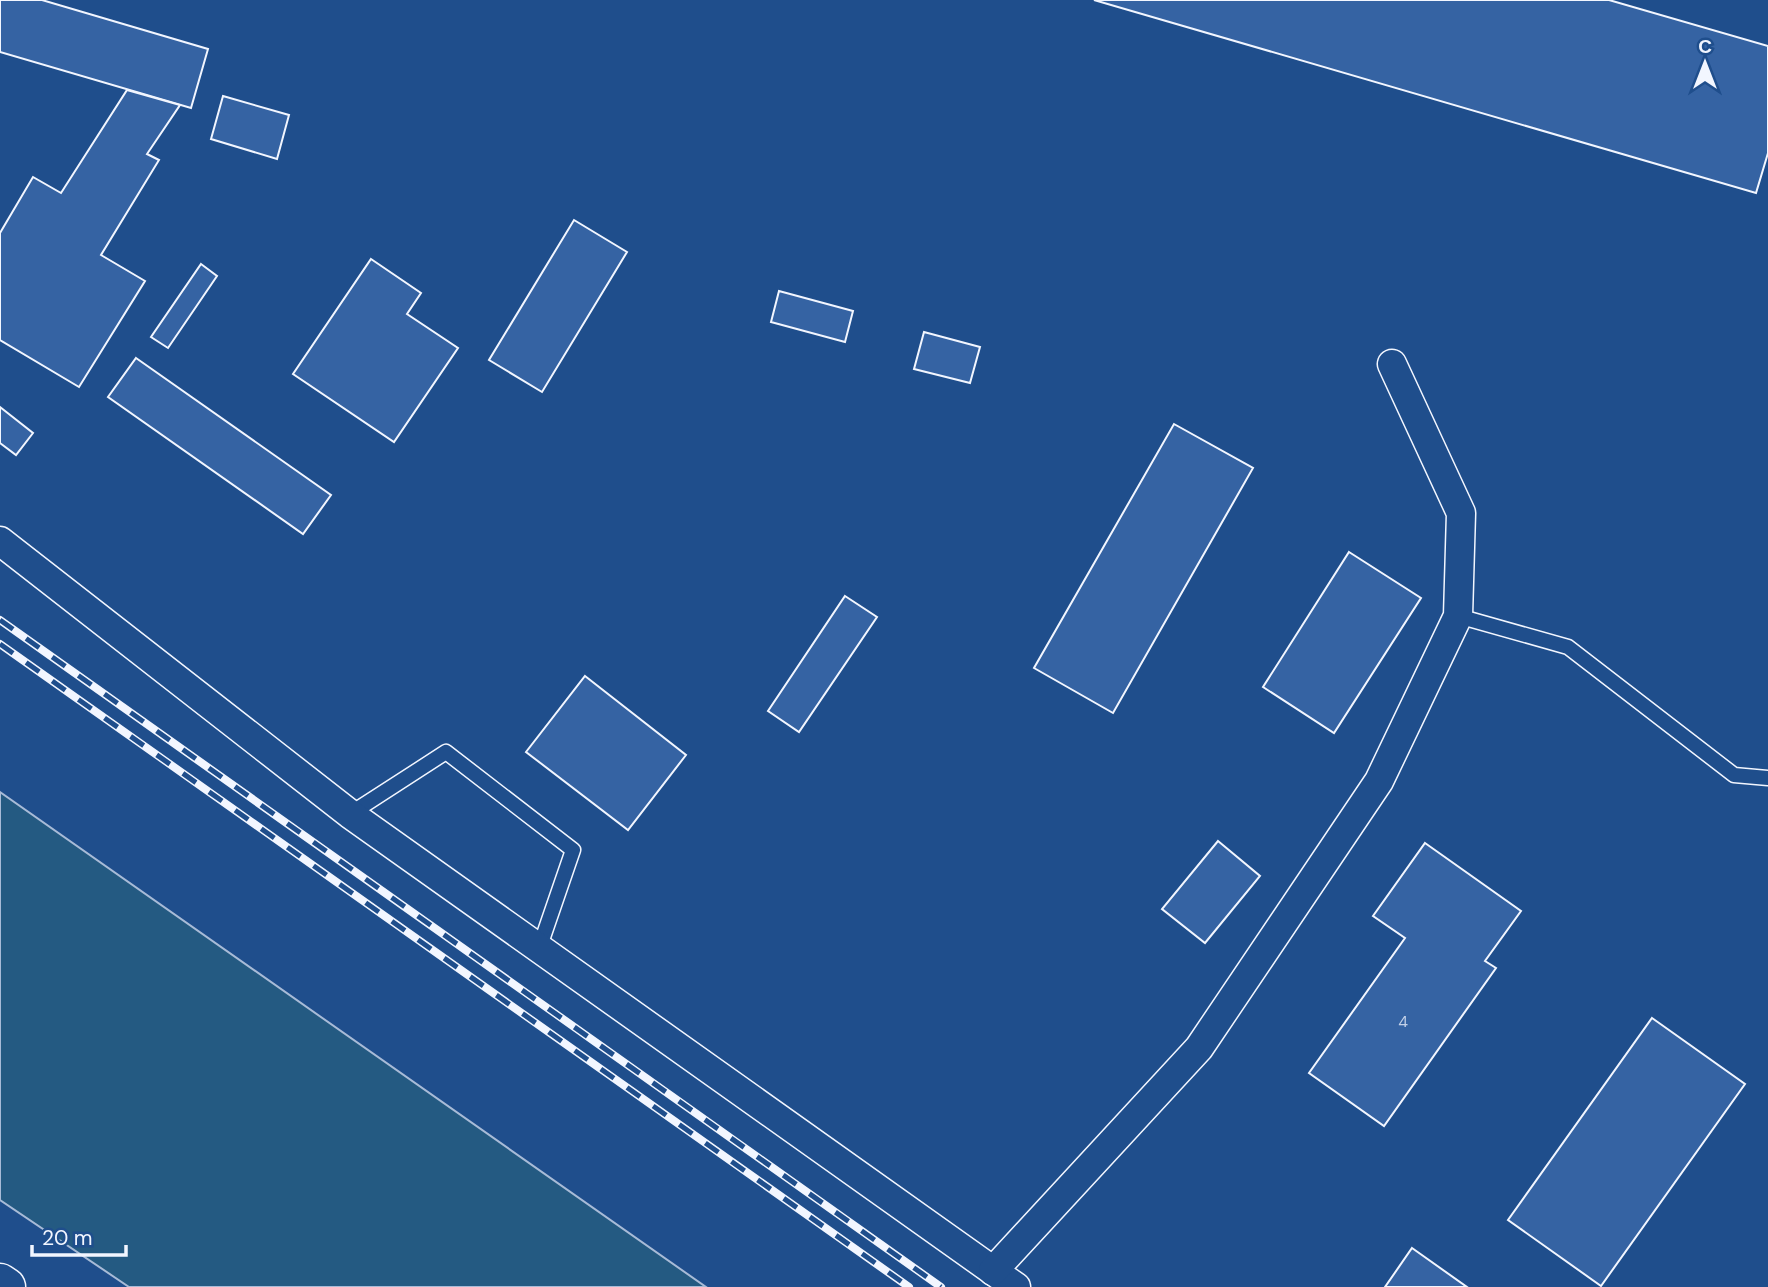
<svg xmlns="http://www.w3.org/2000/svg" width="1768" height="1287" font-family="'DM Sans',sans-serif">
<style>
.green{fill:#245a82;stroke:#a8bbd7;stroke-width:2}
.building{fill:#3563a3;stroke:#f2f6ff;stroke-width:2}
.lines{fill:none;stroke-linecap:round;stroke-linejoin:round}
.service-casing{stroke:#f2f6ff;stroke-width:17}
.minor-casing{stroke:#f2f6ff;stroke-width:31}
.primary-casing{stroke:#f2f6ff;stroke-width:41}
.service{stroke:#1f4e8c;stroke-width:14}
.minor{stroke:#1f4e8c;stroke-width:28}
.primary{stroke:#1f4e8c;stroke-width:38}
.rail-casing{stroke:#f2f6ff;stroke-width:8}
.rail{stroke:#1f4e8c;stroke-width:5;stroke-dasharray:16;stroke-linecap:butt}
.labels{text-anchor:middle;stroke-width:5;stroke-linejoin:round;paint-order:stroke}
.number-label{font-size:16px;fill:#c3d1e8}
</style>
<rect width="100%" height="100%" fill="#1f4e8c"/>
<polygon class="green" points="0,792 706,1287 129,1287 0,1200"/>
<g class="building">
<polygon points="0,0 42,0 208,49 191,108 0,52"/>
<polygon points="1094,0 1609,0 1768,46 1768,153 1756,193"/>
<polygon points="127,90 180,105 147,154 159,160 101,255 145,281 79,387 0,340 0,233 33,177 61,193"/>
<polygon points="223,96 289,115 277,159 211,139"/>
<polygon points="574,220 627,252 542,392 489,360"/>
<polygon points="371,259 421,293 407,314 458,348 394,442 293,374"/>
<polygon points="201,264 217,276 168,348 151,337"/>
<polygon points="779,291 853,311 845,342 771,322"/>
<polygon points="924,332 980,347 970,383 914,369"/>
<polygon points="136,358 331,495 303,534 108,397"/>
<polygon points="0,407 33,433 16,455 0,443"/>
<polygon points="1174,424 1253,468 1113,713 1034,668"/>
<polygon points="1349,552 1421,598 1334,733 1263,687"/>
<polygon points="845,596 877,617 799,732 768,711"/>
<polygon points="585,676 686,755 628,830 526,752"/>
<polygon points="1218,841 1260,876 1205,943 1162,909"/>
<polygon points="1425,843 1521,911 1485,961 1496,968 1384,1126 1309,1073 1405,938 1373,916"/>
<polygon points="1652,1018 1745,1084 1601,1286 1508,1220"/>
<polygon points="1412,1248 1467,1287 1385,1287"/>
</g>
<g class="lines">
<g class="service-casing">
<g id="service">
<polyline points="1458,616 1568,647 1734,775 1768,778"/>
<polyline points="350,814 446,752 573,850 540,946"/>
</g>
</g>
<g class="minor-casing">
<g id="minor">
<polyline points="0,541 350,814 1016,1287"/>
<polyline points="993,1271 1199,1048 1379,781 1458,616 1461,513 1392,364"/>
</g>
</g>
<g class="primary-casing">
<polyline id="primary" points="0,1283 6,1287"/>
</g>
<use href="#service" class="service"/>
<use href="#minor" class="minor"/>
<use href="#primary" class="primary"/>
<g class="rail-casing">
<g id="rail">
<polyline points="0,620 941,1287"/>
<polyline points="0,644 909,1287"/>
</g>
</g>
<use href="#rail" class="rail"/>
</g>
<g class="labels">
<g class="number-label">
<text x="1403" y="1027">4</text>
</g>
</g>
<g transform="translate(1705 63)" stroke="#1f4e8c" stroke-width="5" paint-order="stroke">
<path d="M0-5L12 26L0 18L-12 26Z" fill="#f2f6ff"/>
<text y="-10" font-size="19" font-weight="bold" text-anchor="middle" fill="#f2f6ff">С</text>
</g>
<path d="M32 1245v10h94v-10" fill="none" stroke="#f2f6ff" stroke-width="3.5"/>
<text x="42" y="1245" font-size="21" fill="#f2f6ff" stroke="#1f4e8c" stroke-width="5" paint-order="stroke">20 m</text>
</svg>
